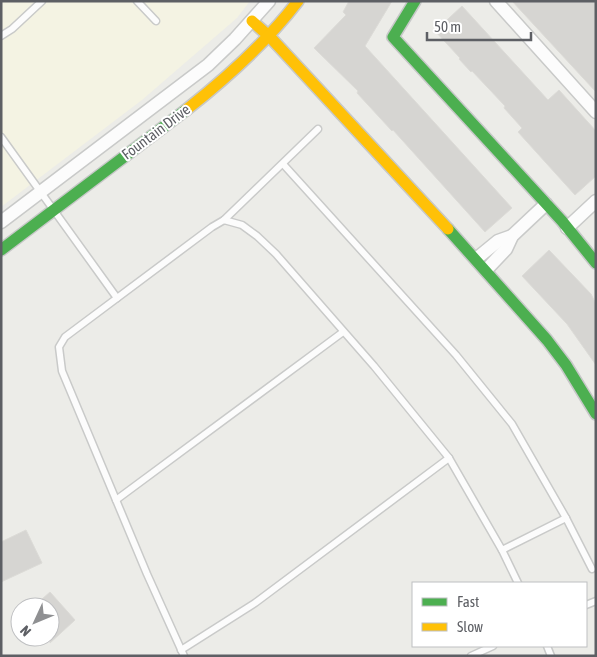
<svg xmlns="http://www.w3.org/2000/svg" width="597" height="657" font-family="'Asap Condensed',sans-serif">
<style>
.commercial{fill:#f4f3e3}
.building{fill:#d6d5d2;stroke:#dcdbd7}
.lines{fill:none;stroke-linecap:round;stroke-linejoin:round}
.lane-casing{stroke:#c9cac9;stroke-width:9}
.street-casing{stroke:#c9cac9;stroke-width:15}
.fast-casing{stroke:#c7c8c8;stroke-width:14}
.slow-casing{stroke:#c7c8c8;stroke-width:14}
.lane{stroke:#fcfcfc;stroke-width:6}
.street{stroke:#fcfcfc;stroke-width:12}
.fast{stroke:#4caf50;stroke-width:11}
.slow{stroke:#ffc107;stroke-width:11}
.labels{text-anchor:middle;stroke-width:4;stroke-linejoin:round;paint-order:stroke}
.street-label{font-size:15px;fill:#5d5f64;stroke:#fff}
</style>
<rect width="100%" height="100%" fill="#ecece8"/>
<polygon class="commercial" points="1,1 250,1 237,18 142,100 1,207"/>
<g class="building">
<polygon points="349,1 392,1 365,46 512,208 485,232 393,130 392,131 357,93 358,91 314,48 346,15 343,12"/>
<polygon points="512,1 596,1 596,92"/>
<polygon points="462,6 548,100 559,90 596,131 596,176 575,195 518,132 522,128 504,108 505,106 472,71 471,72 459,59 460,58 435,31"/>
<polygon points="549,250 591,294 596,304 596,365 567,324 522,276"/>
<polygon points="26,530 42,563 1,582 1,542"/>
<polygon points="50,592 75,620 50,643 50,607 33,607"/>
</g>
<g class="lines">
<g class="lane-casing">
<g id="lane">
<polyline points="137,1 156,21"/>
<polyline points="1,36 12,29 42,1"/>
<polyline points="1,137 117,298"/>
<polyline points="283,164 456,355 512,424 566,518 592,569"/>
<polyline points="224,220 318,129"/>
<polyline points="116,500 343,332"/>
<polyline points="502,550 566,518"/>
<polyline points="586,605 596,601"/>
<polyline points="547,646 551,656"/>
<polyline points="181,650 255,603 449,458"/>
<polyline points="184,656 147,574 62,371 59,347 65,337 212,227 224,220 242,225 257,236 276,254 374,366 449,458 502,550 518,583"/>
<polyline points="471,656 493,646"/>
</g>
</g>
<g class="street-casing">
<g id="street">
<polyline points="496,1 596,112"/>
<polyline points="1,222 208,65 235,39 269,1"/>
<polyline points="567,228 596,201"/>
<polyline points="476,259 498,241 512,236"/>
<polyline points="486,270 506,249 512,236 546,204"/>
</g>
</g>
<g class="fast-casing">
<g id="fast">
<polyline points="415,1 393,37 562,221 596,263"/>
<polyline points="448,229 547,340 566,365 596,414"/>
<polyline points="1,250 186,110"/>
</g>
</g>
<g class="slow-casing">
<g id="slow">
<polyline points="252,21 270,37 448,229"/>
<path d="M186,110C228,77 266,43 298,1"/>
</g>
</g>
<use href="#lane" class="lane"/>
<use href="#street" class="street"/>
<use href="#fast" class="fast"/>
<use href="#slow" class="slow"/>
</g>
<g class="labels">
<g class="street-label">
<text transform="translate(156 132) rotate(-37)" y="5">Fountain Drive</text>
</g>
</g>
<rect width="597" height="657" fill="none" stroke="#5d5f64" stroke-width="5"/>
<rect x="412" y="582" width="175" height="65" fill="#ffffff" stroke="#bebfc1"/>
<rect x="422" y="598" width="25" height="8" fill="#4caf50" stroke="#bebfc1"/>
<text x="457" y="607" font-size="15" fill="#5d5f64">Fast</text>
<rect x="422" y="623" width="25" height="8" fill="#ffc107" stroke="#bebfc1"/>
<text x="457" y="632" font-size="15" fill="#5d5f64">Slow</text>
<g transform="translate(35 622) rotate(226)"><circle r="24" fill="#ffffff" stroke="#bebfc1"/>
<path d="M0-4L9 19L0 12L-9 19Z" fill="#8f9092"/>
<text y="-8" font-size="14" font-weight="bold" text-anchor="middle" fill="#5d5f64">N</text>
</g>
<path d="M427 32v8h104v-8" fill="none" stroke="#5d5f64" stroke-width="2.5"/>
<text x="434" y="32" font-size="15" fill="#5d5f64" stroke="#ffffff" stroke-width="4" paint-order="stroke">50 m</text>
</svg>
